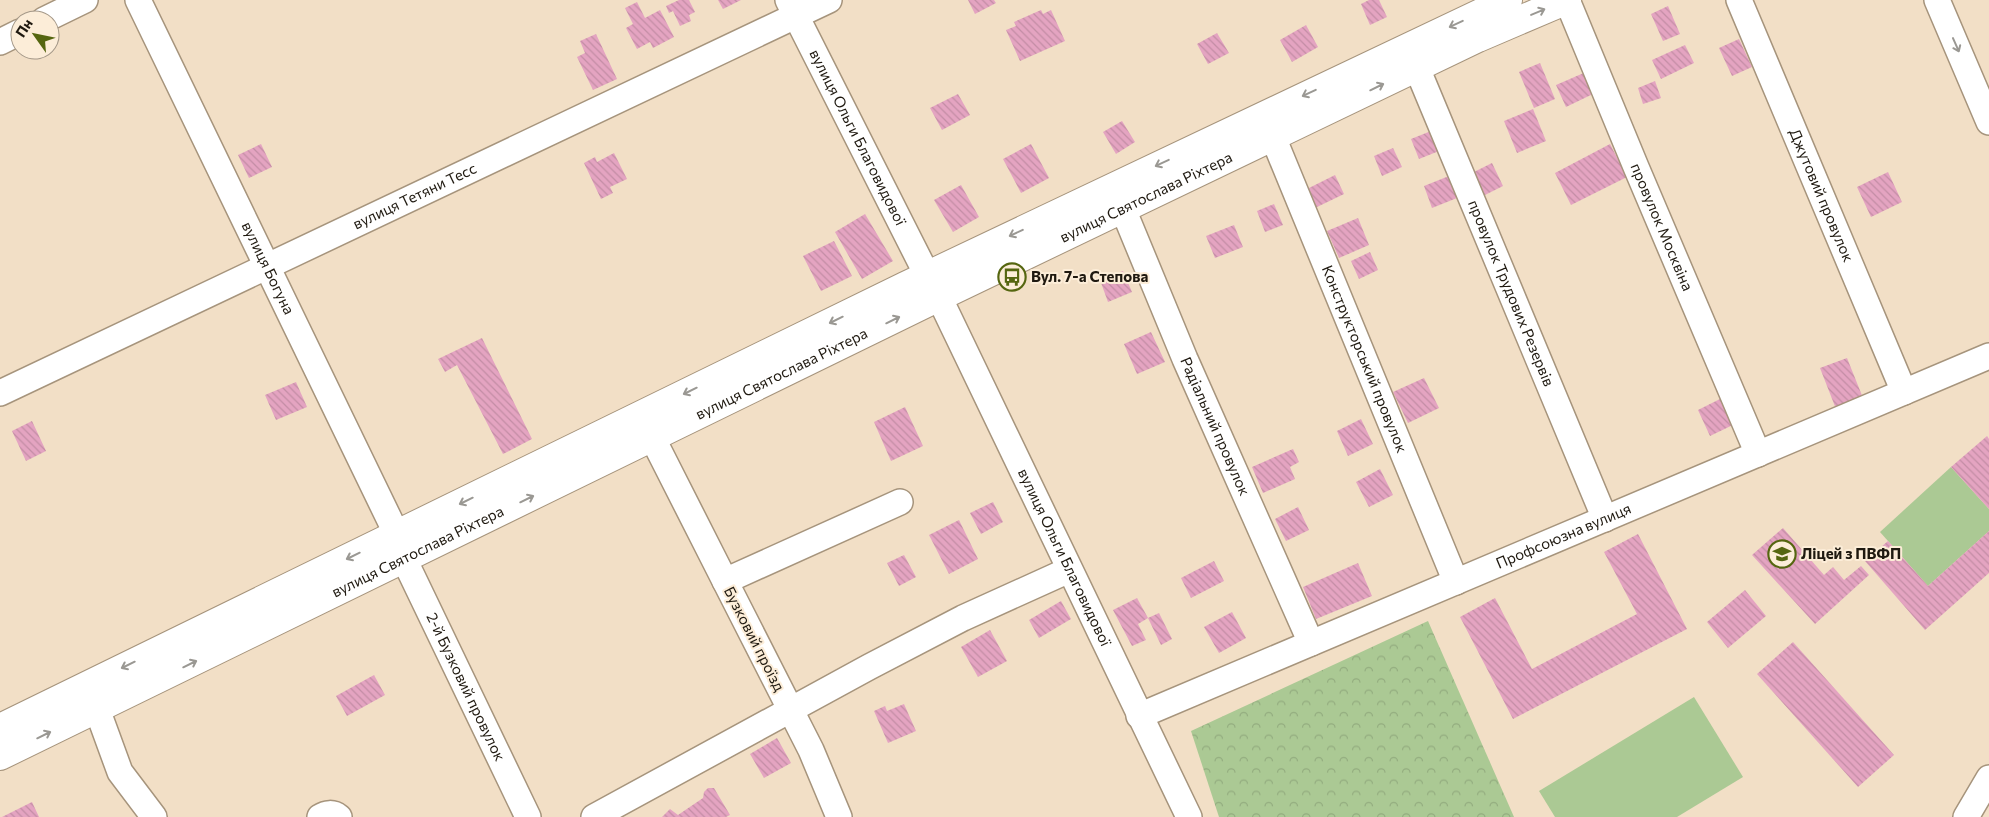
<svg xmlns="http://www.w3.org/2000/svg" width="1989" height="817" font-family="Commissioner,sans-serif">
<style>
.forest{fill:url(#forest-crowns)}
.pitch{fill:#abc994}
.building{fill:url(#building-back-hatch)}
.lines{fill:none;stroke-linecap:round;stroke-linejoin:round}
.minor-casing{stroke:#a6947c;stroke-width:28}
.major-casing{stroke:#a6947c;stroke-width:30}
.minor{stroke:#fff;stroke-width:25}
.major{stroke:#fff;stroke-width:28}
.oneway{stroke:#9a9893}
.labels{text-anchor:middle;stroke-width:4;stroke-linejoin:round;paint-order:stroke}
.street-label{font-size:15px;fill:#1f1910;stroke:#fcedd8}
.poi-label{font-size:15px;font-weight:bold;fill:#1f1910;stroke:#fcedd8;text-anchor:start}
</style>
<defs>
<pattern id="forest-crowns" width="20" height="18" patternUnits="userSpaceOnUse" patternTransform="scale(1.25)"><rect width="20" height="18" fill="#abc994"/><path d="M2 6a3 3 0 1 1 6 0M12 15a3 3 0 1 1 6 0" fill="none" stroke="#93ac7f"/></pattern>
<pattern id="building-back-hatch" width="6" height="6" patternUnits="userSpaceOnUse" patternTransform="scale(1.25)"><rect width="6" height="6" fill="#e4a4c1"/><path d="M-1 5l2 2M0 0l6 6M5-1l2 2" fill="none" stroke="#c38da5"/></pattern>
</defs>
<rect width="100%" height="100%" fill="#f2dfc6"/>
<polygon class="forest" points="1428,621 1514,817 1219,817 1191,731"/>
<g class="pitch">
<polygon points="1951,467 1989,509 1989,531 1928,586 1880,532"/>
<polygon points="1694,697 1743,777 1677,817 1555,817 1539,791"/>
</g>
<g class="building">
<polygon points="679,0 689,0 695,12 689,15 691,21 680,26 673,11 669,13 666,6"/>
<polygon points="718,0 741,0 723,9"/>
<polygon points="968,0 994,0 996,3 975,14"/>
<polygon points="1369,0 1379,0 1387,17 1370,25 1361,4"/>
<polygon points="637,2 645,18 660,10 674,37 653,48 650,42 637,49 626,28 633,24 625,8"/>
<polygon points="1668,6 1680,34 1663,41 1651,14"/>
<polygon points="1041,10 1043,14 1051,10 1065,41 1020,61 1006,30 1016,26 1014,22"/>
<polygon points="1306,25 1318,47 1292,62 1280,40"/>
<polygon points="1217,33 1229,53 1208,64 1197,44"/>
<polygon points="596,34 617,79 593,90 577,57 585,53 580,41"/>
<polygon points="1739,39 1752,67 1732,76 1719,48"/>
<polygon points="1685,45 1694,63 1661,79 1652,60"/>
<polygon points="1540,63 1555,99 1534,108 1519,72"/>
<polygon points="1586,72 1595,93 1566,107 1556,85"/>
<polygon points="1655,81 1661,98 1643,104 1638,88"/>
<polygon points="958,94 970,115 942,130 930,108"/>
<polygon points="1533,109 1546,141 1517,153 1504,121"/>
<polygon points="1122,121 1135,142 1116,154 1103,132"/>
<polygon points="1436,129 1444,149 1419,159 1411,139"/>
<polygon points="261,144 272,167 249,178 238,155"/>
<polygon points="1031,144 1049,178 1021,193 1003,159"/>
<polygon points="1610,144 1627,177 1571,205 1555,173"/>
<polygon points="1393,148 1402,167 1382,176 1374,156"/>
<polygon points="614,153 627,179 610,187 613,193 601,199 584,163 595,157 597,162"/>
<polygon points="1492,163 1503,186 1481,197 1470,174"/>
<polygon points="1888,172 1902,202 1871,217 1857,187"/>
<polygon points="1335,175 1344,194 1315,208 1307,189"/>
<polygon points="1449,176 1457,198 1432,208 1424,186"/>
<polygon points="961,185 979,217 953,232 934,200"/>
<polygon points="1274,204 1283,225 1265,232 1257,211"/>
<polygon points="865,214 893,261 862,279 835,232"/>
<polygon points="1358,218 1369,245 1339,258 1327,231"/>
<polygon points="1234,225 1243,247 1215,258 1206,236"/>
<polygon points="834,241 852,276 821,291 803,256"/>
<polygon points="1370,252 1378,270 1359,279 1351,261"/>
<polygon points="1123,271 1132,292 1108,302 1100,280"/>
<polygon points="1151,332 1165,362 1137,374 1124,344"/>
<polygon points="482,338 532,439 503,454 457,365 445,372 438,359"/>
<polygon points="1847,358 1863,398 1836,409 1820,368"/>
<polygon points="1424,378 1439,408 1408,423 1393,392"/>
<polygon points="296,382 307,407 276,420 265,395"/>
<polygon points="1724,397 1737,423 1710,436 1698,410"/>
<polygon points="905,407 923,446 891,461 874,422"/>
<polygon points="1361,419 1373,444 1348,456 1337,431"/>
<polygon points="32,421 46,451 26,461 12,431"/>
<polygon points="1987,436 1989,439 1989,509 1951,467"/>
<polygon points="1293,449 1299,462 1290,467 1295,479 1263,493 1252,467"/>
<polygon points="1380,469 1393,495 1369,507 1356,482"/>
<polygon points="993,502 1003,522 981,534 970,513"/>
<polygon points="1298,507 1309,530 1286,541 1275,519"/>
<polygon points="959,520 978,559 949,574 929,535"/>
<polygon points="1783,528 1824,575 1833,567 1844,580 1861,566 1869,575 1815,624 1752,555"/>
<polygon points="1989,531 1989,573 1925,630 1865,561 1888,541 1928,586"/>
<polygon points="1638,534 1687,629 1513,719 1460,617 1495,598 1532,669 1637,614 1604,552"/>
<polygon points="904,555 916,577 899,586 887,563"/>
<polygon points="1214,561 1224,581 1191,598 1181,578"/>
<polygon points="1358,563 1372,596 1316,619 1303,587"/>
<polygon points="1745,590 1766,616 1728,648 1707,622"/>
<polygon points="1137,598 1148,618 1138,624 1146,640 1132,646 1113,610"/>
<polygon points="1061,601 1071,619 1039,638 1029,620"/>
<polygon points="1232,612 1246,638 1219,653 1204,627"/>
<polygon points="1159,613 1172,639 1161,645 1148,618"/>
<polygon points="990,630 1007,661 978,677 961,647"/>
<polygon points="1793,642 1894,755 1858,787 1757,674"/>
<polygon points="374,675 385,695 347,716 336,696"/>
<polygon points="904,704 916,731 888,743 874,711 885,706 887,711"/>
<polygon points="777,738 791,763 764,778 750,754"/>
<polygon points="708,788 714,788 730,815 726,817 662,817 670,809 678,815 703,798 704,792"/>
<polygon points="32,802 39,817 2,817"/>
</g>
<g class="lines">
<g class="minor-casing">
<g id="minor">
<path id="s1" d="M138,0L397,535"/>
<path id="s2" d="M788,0L927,275"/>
<path id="s3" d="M1567,0L1636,167L1758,454"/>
<path id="s4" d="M1739,0L1904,392"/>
<polyline points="1937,0 1989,122"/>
<polyline points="44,20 85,0"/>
<polyline points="0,42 20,32"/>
<path id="s5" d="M1417,68L1605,519"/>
<path id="s6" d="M1273,137L1456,582"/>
<path id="s7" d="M1123,209L1185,359L1311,643"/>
<path id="s8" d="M939,297L1189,817"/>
<path id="s9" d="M0,393L829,0"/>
<polyline points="652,437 725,581"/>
<path id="s10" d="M404,559L528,817"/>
<polyline points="97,709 120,772 154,817"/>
<path id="s11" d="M1139,716L1989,356"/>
<path d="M320,817C326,813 333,812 339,817"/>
<polyline points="594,817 869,667 963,618 1069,570"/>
<polyline points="839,817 811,750 725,581 900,502"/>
<polyline points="1966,817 1989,778"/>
</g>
</g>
<g class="major-casing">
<g id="major">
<polyline points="0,728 905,286 1508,0"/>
<path id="s12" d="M0,756L939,297L1478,38L1567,0"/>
</g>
</g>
<use href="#minor" class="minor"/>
<use href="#major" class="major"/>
</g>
<defs><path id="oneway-shaft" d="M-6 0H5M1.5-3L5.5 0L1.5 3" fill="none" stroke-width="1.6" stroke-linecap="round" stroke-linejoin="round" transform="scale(1.25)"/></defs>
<g class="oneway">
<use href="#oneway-shaft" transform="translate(1538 12) rotate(-23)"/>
<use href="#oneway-shaft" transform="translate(1456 24) rotate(155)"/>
<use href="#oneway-shaft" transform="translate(1956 45) rotate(66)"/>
<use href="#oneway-shaft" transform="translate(1377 87) rotate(-26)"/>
<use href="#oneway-shaft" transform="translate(1309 93) rotate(155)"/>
<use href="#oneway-shaft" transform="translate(1162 163) rotate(155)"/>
<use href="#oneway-shaft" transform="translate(1016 233) rotate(155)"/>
<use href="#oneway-shaft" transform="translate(836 320) rotate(154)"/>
<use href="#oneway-shaft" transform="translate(893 320) rotate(-26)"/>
<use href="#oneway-shaft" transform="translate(690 391) rotate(154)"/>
<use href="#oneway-shaft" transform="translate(527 499) rotate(-26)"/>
<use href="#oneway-shaft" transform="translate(466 501) rotate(154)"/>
<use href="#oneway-shaft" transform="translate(353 556) rotate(154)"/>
<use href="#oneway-shaft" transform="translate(190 664) rotate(-26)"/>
<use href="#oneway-shaft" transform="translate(128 665) rotate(154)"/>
<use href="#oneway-shaft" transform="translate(44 735) rotate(-26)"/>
</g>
<defs>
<g id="bus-ring" transform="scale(1.4375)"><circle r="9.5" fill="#fcedd8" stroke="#556610" stroke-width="1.5"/><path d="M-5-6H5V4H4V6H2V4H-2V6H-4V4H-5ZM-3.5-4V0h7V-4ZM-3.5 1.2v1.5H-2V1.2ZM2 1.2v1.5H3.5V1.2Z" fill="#556610"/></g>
<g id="school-ring" transform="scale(1.4375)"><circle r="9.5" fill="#fcedd8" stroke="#556610" stroke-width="1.5"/><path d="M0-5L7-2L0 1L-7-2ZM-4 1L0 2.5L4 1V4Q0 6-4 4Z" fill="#556610"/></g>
</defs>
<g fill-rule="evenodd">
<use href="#bus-ring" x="1012" y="277"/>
<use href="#school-ring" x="1782" y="554"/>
</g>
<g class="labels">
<g class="street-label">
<text dy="5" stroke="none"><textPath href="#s2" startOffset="154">вулиця Ольги Благовидової</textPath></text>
<text dy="5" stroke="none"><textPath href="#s9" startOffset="459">вулиця Тетяни Тесс</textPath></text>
<text dy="5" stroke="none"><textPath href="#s4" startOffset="212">Джутовий провулок</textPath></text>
<text dy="5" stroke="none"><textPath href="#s12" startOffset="1275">вулиця Святослава Ріхтера</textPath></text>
<text dy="5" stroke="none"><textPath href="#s3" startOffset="246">провулок Москвіна</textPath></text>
<text dy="5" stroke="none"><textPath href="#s1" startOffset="298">вулиця Богуна</textPath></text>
<text dy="5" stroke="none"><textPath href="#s5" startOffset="244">провулок Трудових Резервів</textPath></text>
<text dy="5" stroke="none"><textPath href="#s6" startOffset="240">Конструкторський провулок</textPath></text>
<text dy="5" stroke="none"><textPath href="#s12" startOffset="870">вулиця Святослава Ріхтера</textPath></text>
<text dy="5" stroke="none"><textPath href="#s7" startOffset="236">Радіальний провулок</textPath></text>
<text dy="5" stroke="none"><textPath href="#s11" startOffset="461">Профсоюзна вулиця</textPath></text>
<text dy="5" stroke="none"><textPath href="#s12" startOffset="465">вулиця Святослава Ріхтера</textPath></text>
<text dy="5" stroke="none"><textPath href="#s8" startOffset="289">вулиця Ольги Благовидової</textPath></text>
<text transform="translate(754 639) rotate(63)" y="5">Бузковий проїзд</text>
<text dy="5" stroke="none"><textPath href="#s10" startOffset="142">2-й Бузковий провулок</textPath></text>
</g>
<g class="poi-label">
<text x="1031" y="282">Вул. 7-а Степова</text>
<text x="1801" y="559">Ліцей з ПВФП</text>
</g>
</g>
<g transform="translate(35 35) rotate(303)"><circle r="24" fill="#fcedd8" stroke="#a49888"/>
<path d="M0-4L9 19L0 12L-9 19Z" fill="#556610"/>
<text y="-8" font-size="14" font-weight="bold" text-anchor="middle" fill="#1f1910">Пн</text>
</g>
</svg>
